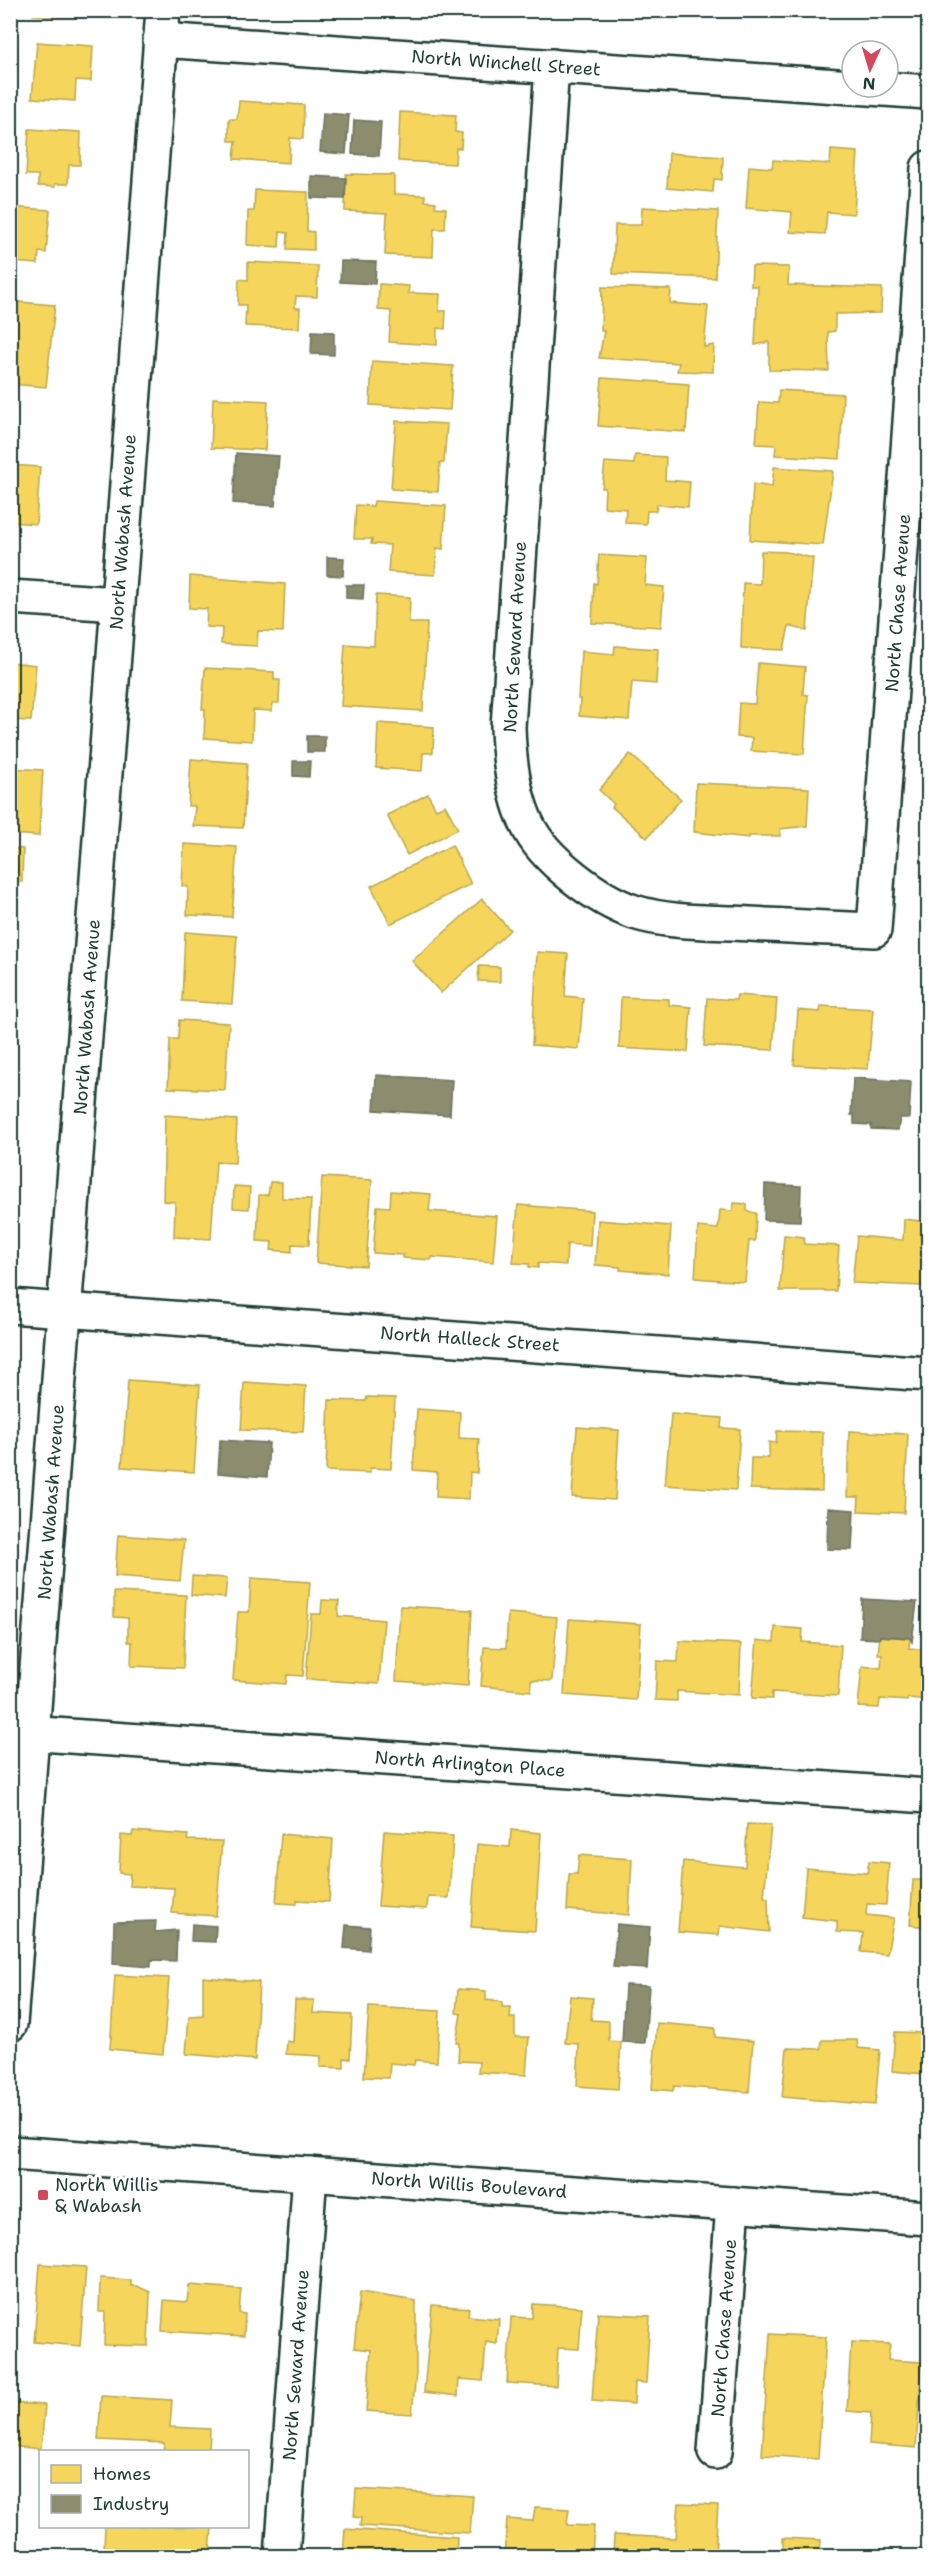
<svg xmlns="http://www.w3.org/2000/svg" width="939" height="2567" font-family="'Shantell Sans',sans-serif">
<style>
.homes{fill:#f6d55c;stroke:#b6a750;stroke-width:1.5}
.industry{fill:#8c8c6e;stroke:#6b745d;stroke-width:1.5}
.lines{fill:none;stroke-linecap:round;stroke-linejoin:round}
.street-casing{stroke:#1f3d34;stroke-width:38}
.secondary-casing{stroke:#1f3d34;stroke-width:38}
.street{stroke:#fff;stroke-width:33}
.secondary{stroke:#fff;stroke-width:33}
.poi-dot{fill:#d1495b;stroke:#fff;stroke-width:2}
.labels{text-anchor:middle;stroke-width:6;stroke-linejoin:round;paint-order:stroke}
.street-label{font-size:18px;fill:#1f3d34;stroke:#fff}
.poi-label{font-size:18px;fill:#1f3d34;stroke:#fff;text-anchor:start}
</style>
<rect width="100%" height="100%" fill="#fff"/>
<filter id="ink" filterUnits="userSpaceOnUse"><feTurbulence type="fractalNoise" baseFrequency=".0167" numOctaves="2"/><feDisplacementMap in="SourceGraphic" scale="12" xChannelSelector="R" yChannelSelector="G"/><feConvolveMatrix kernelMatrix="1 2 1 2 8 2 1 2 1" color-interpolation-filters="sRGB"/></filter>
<g filter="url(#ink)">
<g class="homes">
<polygon points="33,10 71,10 71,17 33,15"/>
<polygon points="928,10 928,14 881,11 881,10"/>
<polygon points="37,42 93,46 91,81 76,80 75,101 32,98"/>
<polygon points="239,101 304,105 303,139 290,138 289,163 234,159 236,141 229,141 229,119 237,119"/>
<polygon points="400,112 456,115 455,132 462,133 461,148 456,148 455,164 398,161"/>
<polygon points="29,129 81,132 80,165 69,165 68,184 55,184 55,187 38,186 38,175 26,175"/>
<polygon points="831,150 858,152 854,214 827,212 825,234 790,232 792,212 746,208 749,166 772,168 773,160 830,164"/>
<polygon points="669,153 723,157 722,180 714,179 713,192 667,188"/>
<polygon points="346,174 394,175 394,194 425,195 425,201 436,202 435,207 446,208 445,229 434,229 433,257 385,255 387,213 345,211"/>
<polygon points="255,190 308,192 307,231 314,232 314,250 287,249 288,233 280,232 279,247 247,245 248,211 254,211"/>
<polygon points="10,207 50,210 46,253 39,252 38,264 10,262"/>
<polygon points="642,207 718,211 715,278 613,274 615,225 641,225"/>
<polygon points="248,262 318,266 317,297 296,296 295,308 300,308 299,328 245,326 246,305 238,305 239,279 248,280"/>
<polygon points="752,266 789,267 788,285 882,288 881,313 835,314 835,331 828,332 829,371 769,370 769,342 755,345 758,286 751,286"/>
<polygon points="10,282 17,283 19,302 55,305 46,387 10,384"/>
<polygon points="379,284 409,286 408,293 440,294 439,311 446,311 445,329 437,328 437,345 389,342 391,311 378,310"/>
<polygon points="602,287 671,289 670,303 708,306 704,347 714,345 713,372 677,371 679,363 599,358 604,331 601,331"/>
<polygon points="372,361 453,366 450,410 370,405"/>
<polygon points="602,378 689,384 686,432 598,426"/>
<polygon points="779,390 843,394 840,459 775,455 776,445 756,444 759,402 778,403"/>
<polygon points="213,398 268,401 265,450 211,448"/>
<polygon points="396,421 447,424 444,463 440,463 438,492 391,489"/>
<polygon points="635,455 666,457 665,480 690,482 688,507 657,504 656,511 647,511 646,524 625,523 626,509 604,507 605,488 602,488 605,462 634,464"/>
<polygon points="10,465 40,467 36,524 10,522"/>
<polygon points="774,467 833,471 823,545 750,540 753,484 772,487"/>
<polygon points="374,501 446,506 443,549 437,548 435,575 388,572 390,545 371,544 372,539 354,539 356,505 373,506"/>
<polygon points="761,551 787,552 813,558 807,631 789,626 784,650 741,648 743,583 760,584"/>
<polygon points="599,555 647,558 645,585 664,587 661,627 592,623 594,583 597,584"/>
<polygon points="190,576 285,584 283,632 258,631 257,646 221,644 222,628 206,627 207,609 189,608"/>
<polygon points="376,595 410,597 409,623 427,623 423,711 341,706 345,644 374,646"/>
<polygon points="615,646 658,649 656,684 632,682 629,720 579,716 580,699 578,699 581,651 614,654"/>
<polygon points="10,662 36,665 31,721 10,720"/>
<polygon points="758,663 805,667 803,694 808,695 804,754 751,751 752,738 737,737 739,703 755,704"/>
<polygon points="205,668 274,672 274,680 280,680 279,703 273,703 272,711 253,710 252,741 204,738 205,709 202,709"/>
<polygon points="378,723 434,727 433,753 423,753 422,771 376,768"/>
<polygon points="630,754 681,799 647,838 612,807 614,804 599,790"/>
<polygon points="191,759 247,763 243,828 193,826 195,806 188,806"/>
<polygon points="10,768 43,770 39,836 10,834"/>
<polygon points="696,783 809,788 807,826 780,829 780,836 749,836 749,838 694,832"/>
<polygon points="428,794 436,809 445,805 458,829 407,855 387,815"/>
<polygon points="184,844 237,847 232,917 187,915 188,887 182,886"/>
<polygon points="452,845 471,884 390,924 371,886"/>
<polygon points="10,848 23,849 22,882 13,881 12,899"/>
<polygon points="482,899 510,930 441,993 412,961"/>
<polygon points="10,925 16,926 15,949 10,949"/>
<polygon points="185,932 237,936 232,1004 182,1001"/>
<polygon points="537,952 568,954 565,996 583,998 579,1049 532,1045"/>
<polygon points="479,966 500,967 500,982 478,981"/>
<polygon points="737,995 777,998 773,1050 704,1046 707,998 736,1000"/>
<polygon points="621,997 669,999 669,1005 691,1007 688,1052 619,1048"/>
<polygon points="821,1006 873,1009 868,1069 794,1065 798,1010 820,1012"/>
<polygon points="179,1020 229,1023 225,1090 168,1088 170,1039 178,1039"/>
<polygon points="165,1115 237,1120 235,1163 216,1162 211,1239 174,1237 175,1202 163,1201"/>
<polygon points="322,1177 372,1180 366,1266 316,1263"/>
<polygon points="270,1182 282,1182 282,1198 311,1199 309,1245 292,1244 292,1252 271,1250 272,1242 257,1241 259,1195 268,1195"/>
<polygon points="234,1186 250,1187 249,1209 233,1208"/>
<polygon points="391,1191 431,1194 429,1211 497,1216 493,1262 432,1257 431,1260 403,1258 403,1255 373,1253 377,1206 390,1207"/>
<polygon points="734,1203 747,1204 747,1211 756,1213 755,1241 749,1241 745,1282 695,1278 698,1227 718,1229 720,1210 733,1211"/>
<polygon points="518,1205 592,1211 590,1246 567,1244 566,1265 538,1263 538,1268 529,1267 529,1264 513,1263"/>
<polygon points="904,1219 928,1222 923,1286 852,1283 857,1236 903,1240"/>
<polygon points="598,1220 671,1226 668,1274 620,1270 620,1267 595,1265"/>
<polygon points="784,1235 804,1237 804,1244 839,1246 836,1291 780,1291"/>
<polygon points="128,1380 200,1385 194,1472 122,1467"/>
<polygon points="244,1382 306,1386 303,1432 241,1430"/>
<polygon points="367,1397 395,1398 391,1469 370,1468 370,1473 326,1471 329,1400 366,1401"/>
<polygon points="417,1409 460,1412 459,1438 479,1439 477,1473 470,1472 469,1499 436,1497 437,1472 413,1470"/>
<polygon points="671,1414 722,1418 721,1428 740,1429 736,1490 665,1485"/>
<polygon points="577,1427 619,1430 615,1500 572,1497"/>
<polygon points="777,1431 823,1432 822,1491 750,1489 751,1458 769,1458 769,1442 776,1443"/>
<polygon points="849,1431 908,1434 904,1513 858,1511 859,1497 847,1497"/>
<polygon points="927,1439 928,1439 928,1504 923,1503"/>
<polygon points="118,1535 184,1540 180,1581 115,1576"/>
<polygon points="192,1576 227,1578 225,1598 191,1595"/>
<polygon points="251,1578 310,1582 303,1676 287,1675 286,1684 233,1680 238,1612 249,1612"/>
<polygon points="114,1592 186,1595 183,1668 131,1666 132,1642 128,1642 128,1618 114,1617"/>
<polygon points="322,1600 339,1601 338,1616 384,1620 379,1684 306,1679 311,1614 321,1614"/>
<polygon points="400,1606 472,1610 468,1686 396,1681"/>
<polygon points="508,1613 557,1617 552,1681 531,1680 531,1691 481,1686 484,1647 506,1648"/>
<polygon points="569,1619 641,1624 636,1700 564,1695"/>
<polygon points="775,1627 803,1629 802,1642 841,1645 838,1696 772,1692 772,1699 752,1698 757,1640 774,1642"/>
<polygon points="880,1636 910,1638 909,1648 928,1650 928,1700 908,1698 907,1701 880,1699 879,1708 858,1707 862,1666 881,1668 882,1654 878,1654"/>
<polygon points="679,1641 741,1644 739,1695 677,1691 677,1701 655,1700 657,1661 678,1662"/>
<polygon points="747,1824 771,1825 764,1897 768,1898 769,1932 720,1926 719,1935 678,1932 683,1861 745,1867"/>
<polygon points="511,1830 541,1833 535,1931 471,1927 477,1844 510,1847"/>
<polygon points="133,1831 188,1835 187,1840 222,1841 216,1916 172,1913 174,1888 129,1886 130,1874 119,1873 121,1835 132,1836"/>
<polygon points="384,1831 453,1836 449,1898 428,1897 427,1909 378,1906"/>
<polygon points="281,1834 333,1839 329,1902 297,1900 297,1904 276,1903"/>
<polygon points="579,1855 632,1859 629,1915 567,1910 569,1874 577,1874"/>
<polygon points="869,1861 889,1863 886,1905 867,1904 866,1915 894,1918 887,1954 861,1952 863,1933 837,1932 837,1921 802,1917 806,1868 867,1873"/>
<polygon points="913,1880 928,1880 928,1927 910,1925"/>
<polygon points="115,1975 169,1978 163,2054 110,2049"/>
<polygon points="203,1977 259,1982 255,2060 186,2054 189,2016 203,2015"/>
<polygon points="458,1989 486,1991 486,2000 502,2002 502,2007 511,2007 510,2018 515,2018 515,2037 529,2037 526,2075 478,2072 479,2062 458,2061 459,2043 456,2043 461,2014 456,2013"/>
<polygon points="570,1996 593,1998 591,2020 609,2021 609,2041 621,2042 618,2089 577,2086 579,2044 565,2043"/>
<polygon points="295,2000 314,2000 313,2013 352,2015 350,2059 344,2058 344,2068 320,2067 321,2056 286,2054 287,2041 293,2042"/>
<polygon points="369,2007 440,2011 437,2062 415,2060 414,2065 390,2063 389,2078 364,2077"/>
<polygon points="657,2023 715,2028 715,2037 753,2041 749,2092 674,2086 673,2091 652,2089"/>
<polygon points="895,2032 928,2033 928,2102 924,2096 925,2074 892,2071"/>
<polygon points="822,2040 857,2040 858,2048 880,2050 875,2105 782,2097 787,2048 821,2049"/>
<polygon points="40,2264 86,2267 80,2346 34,2342"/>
<polygon points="100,2278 131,2280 131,2286 137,2286 150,2292 148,2346 104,2345 105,2312 99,2312"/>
<polygon points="189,2285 241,2289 239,2313 245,2314 244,2336 162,2331 164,2300 187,2302"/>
<polygon points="360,2292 416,2301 416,2373 412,2414 366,2411 371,2350 354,2348"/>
<polygon points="533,2304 582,2307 579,2349 558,2348 556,2386 507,2383 511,2317 532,2318"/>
<polygon points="432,2305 469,2308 468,2316 499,2319 497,2344 486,2342 483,2381 459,2379 458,2396 424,2392"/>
<polygon points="598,2313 650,2316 646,2383 635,2382 634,2404 592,2401"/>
<polygon points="770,2334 826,2337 818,2459 762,2455"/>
<polygon points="851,2342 890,2344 888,2360 922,2362 916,2448 869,2444 871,2413 847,2411"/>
<polygon points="101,2396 172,2400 170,2427 210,2429 209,2452 163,2452 164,2443 98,2440"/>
<polygon points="10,2403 45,2405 41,2449 10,2446"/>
<polygon points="356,2489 473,2496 470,2533 360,2526 361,2518 354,2517"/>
<polygon points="679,2503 718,2505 715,2556 613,2556 614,2535 676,2538"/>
<polygon points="535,2507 569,2509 567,2525 594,2526 592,2556 504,2556 507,2519 533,2521"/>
<polygon points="105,2526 212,2527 210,2554 104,2547"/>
<polygon points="345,2529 457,2537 456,2556 343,2556"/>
<polygon points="783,2538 821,2540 820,2556 740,2556 740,2549 783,2553"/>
</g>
<g class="industry">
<polygon points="323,113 349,115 346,154 320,152"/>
<polygon points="354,120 381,122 379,156 352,154"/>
<polygon points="311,176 346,178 345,199 311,198"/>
<polygon points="341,261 376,262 375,284 340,282"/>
<polygon points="312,331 334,332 334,355 311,354"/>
<polygon points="236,453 279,456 275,506 233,503"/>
<polygon points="327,557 344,558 343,576 327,575"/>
<polygon points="346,585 364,585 363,599 346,598"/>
<rect x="307" y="736" width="18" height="16"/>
<polygon points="293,761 310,761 309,777 293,776"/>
<polygon points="376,1075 452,1080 450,1115 374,1110"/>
<polygon points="853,1078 911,1082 909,1118 900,1118 898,1130 871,1129 871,1125 854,1124 854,1115 851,1115"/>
<polygon points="765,1184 801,1186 800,1221 764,1220"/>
<polygon points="220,1440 269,1443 267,1477 218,1473"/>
<polygon points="828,1508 854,1510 852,1550 827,1549"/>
<polygon points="862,1599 917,1602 912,1642 910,1638 880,1636 879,1639 860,1638"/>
<polygon points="156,1921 155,1932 177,1930 176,1961 151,1960 151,1967 113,1964 114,1922"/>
<polygon points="192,1924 216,1926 215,1942 191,1941"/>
<polygon points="617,1924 650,1927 647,1969 613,1967"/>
<polygon points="346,1925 370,1927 368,1950 344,1948"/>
<polygon points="625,1985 649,1986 645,2043 622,2042"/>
</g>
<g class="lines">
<g class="street-casing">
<g id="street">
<polyline points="160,40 852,87"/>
<path d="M552,66L508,727C509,760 513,794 527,824C543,859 598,900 634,912C665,922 701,922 733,923C780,926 827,928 874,930L928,168"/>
<polyline points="854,87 928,92"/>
<polyline points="10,597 118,604"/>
<polyline points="10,1306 928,1374"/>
<polyline points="12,1732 928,1796"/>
<polyline points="10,2024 163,10"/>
<polyline points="715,2452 733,2204"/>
<polyline points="282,2556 310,2174"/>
</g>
</g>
<g class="secondary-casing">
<polyline id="secondary" points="10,2153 928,2218"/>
</g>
<use href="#street" class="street"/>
<use href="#secondary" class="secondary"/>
</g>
</g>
<rect class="poi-dot" x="37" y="2189" width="12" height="12" rx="3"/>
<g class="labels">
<g class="street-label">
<text transform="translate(506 63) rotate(4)" y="6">North Winchell Street</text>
<text transform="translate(123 532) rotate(-86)" y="6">North Wabash Avenue</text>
<text transform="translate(898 603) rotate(-86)" y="6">North Chase Avenue</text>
<text transform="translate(515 637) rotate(-87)" y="6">North Seward Avenue</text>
<text transform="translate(87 1017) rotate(-86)" y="6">North Wabash Avenue</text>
<text transform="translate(470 1339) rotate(4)" y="6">North Halleck Street</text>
<text transform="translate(51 1502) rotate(-86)" y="6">North Wabash Avenue</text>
<text transform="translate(470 1764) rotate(4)" y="6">North Arlington Place</text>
<text transform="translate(469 2185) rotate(4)" y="6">North Willis Boulevard</text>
<text transform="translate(724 2328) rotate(-86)" y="6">North Chase Avenue</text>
<text transform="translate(296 2365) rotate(-86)" y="6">North Seward Avenue</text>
</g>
<g class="poi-label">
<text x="55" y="2191">North Willis<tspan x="55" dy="21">&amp; Wabash</tspan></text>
</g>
</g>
<rect width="939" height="2567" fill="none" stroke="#fff" stroke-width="36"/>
<rect x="18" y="18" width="903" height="2531" fill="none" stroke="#1f3d34" stroke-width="2" filter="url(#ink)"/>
<rect x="39" y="2450" width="210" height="78" fill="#ffffff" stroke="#a5b1ae" stroke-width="1.5"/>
<rect x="51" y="2465" width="30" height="18" fill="#f6d55c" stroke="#a5b1ae" stroke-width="1.5"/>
<text x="93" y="2480" font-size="18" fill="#1f3d34">Homes</text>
<rect x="51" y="2495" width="30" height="18" fill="#8c8c6e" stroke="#a5b1ae" stroke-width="1.5"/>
<text x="93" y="2510" font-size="18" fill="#1f3d34">Industry</text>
<g transform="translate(870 69) rotate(184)"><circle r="28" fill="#ffffff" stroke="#a5b1ae" stroke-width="1.5"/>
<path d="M0-4.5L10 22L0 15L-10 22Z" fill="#d1495b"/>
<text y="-9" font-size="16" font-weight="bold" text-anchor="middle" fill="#1f3d34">N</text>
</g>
</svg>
